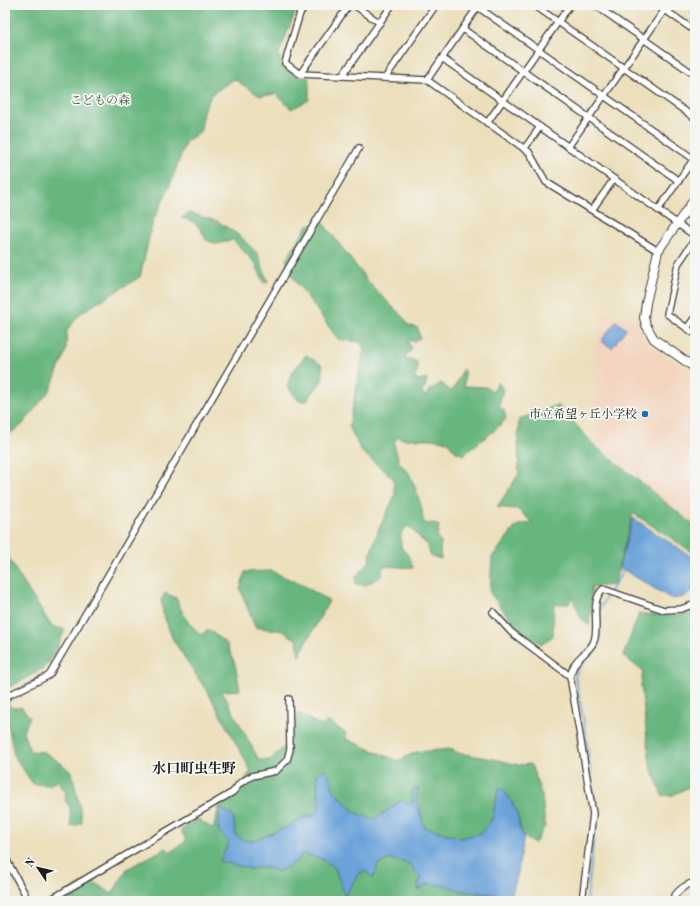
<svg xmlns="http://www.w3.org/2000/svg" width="700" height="906" font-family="'Old Standard TT','Noto Serif JP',serif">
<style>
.built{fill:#f3d4be}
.forest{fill:#68b67f;stroke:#42694e}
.water{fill:#6ba2d9;stroke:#445f7a}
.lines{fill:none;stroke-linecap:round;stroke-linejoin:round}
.stream{stroke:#6ba2d9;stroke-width:2}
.street-casing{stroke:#3b3934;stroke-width:8}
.secondary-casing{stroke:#3b3934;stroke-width:10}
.street{stroke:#fff;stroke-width:5.5}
.secondary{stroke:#fff;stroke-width:8}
.poi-dot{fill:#1f6fb2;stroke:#f6f6f2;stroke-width:1.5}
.labels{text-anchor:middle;stroke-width:3.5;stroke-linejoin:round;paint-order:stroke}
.park-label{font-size:12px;fill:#3f5c47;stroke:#f6f6f2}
.poi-label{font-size:12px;fill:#1c1c1c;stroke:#f6f6f2;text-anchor:end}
.quarter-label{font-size:14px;font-weight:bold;fill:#1c1c1c;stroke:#f6f6f2}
</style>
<rect width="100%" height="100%" fill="#f6f6f2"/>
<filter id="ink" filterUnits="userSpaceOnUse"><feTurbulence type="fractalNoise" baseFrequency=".025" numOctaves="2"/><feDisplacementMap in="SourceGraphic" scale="8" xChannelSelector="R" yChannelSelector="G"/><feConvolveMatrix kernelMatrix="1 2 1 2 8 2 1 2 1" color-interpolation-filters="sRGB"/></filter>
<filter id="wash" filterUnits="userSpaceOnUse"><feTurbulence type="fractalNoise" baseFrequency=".012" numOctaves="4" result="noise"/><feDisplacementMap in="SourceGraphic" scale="16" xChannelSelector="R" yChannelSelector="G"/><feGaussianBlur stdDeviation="0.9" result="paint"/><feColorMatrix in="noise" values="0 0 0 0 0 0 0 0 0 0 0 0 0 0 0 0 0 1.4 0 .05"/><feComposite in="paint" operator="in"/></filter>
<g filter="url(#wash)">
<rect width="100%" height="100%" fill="#ecdfbc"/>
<polygon class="built" points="602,312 638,319 640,327 646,340 654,348 695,376 695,524 597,445 594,383 596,341"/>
<g class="forest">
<polygon points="5,5 290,5 295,13 279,53 281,65 299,77 309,78 309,100 291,109 276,94 260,96 234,79 212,94 203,112 201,132 186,141 171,183 153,221 140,277 82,312 67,330 66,351 50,390 22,425 5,437"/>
<polygon points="190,213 217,221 240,236 258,254 268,282 264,283 256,264 233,240 217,244 206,240 200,228 192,221 181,218"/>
<path d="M323,223L370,284L405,319L408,325L418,328L420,338L414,342L410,340L408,344L412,347L410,352L405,355L406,360L411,359L417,362V372L414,378L420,380L427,379L425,387L422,392L425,397L429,390L442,383L450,391L454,389L463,369L465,374L464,386L486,387L493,392L498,382L503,390L499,405L504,410L506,419C494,433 478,442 464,455L456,452L447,441L431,439H403L397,437L394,443L399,462L409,473L417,492L422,510L423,520L427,524L433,523L439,526L437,537L441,543L440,551L441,559L431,556L427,545L408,526L401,533V547L410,558L413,568L385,566L382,569V576L365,585L356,584V577L369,562L371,552L378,531L395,495L393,478L361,451L349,426L364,349L360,342L338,339L292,276L286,260L308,225Z"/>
<polygon points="306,355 322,365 323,379 306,402 298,400 287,386 292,373"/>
<polygon points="558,405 593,444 695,526 695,554 633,513 614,585 592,587 589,626 581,618 572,597 569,604 554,604 553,636 541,644 519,631 490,593 492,557 516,526 532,522 517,509 497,507 519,474 518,442 519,419"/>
<polygon points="5,551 18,574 52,627 65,629 57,649 44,668 5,690"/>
<polygon points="271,571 303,585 329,601 299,656 297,640 283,631 255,627 240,589 245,572"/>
<path d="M165,593L176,598L185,618L200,635L209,630L227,644L235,664L240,690L222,691L259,760H270L285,746L298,713L322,726L327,721L346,733V739L398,761L416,752L451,749L458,753L498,760L519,765L531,764L542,796L545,826L535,843C516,836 522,826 516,812C513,803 505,795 499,788L492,819L481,833L461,838L424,827L417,799L418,788L415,787L412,794L414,800L409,804L402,800L373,820L354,812L334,790L325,770L317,773L319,809L314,815L305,817L289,826L253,841L243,840L236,835L233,816L229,842L221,861L250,869L264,867L279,871L299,860L301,853L325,860L335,868L345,895L359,873L366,871L373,878L378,864L390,859L409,863L420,877L418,890L428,884L448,886L461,891L498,895L505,901H55L84,882L99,885L112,894L127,869L166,848L171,852L186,841L181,830L198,819L213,829L220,804L237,791L251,771L210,696L173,640L163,613L161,600Z"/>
<polygon points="695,613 695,784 671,796 662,795 650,765 641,685 643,671 623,656 639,614 671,616"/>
<polygon points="38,677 35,686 12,699 8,704 13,708 21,707 30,717 23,732 30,751 44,752 62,764 72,773 81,812 82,823 71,827 70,808 65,800 66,793 58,781 48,785 33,784 14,756 9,728 5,722 5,698"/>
</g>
<g class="water">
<polygon points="616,321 626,329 612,348 601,341"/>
<polygon points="633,518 695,559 695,589 684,597 672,599 619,567"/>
<path d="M326,769L334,790L354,812L373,820L402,800L409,804L414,801L412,794L415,787L418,788L417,799L424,827L461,838L481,833L492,819L499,787C506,791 513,804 516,811C520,821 517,827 524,836L517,876L510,901H505L498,895L461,891L448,886L428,884L418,890L420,877L409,863L390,859L378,864L373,879L366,871L359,873L345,896L335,868L325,860L301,853L299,860L279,871L264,867L251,869L220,861L229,842L218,830L220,808L233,816L236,835L243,840L253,841L289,826L305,817L314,815L319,809L317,773Z"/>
</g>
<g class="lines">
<path class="stream" d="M587,901L596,813L584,723L575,676C578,663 591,658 597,647C603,635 596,621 600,610C605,595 617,584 623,570"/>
</g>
</g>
<g filter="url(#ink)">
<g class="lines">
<g class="street-casing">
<g id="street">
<polyline points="296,5 300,13 285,63 300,74 427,80 529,152 546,182 658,251"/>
<polyline points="354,5 380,23"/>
<polyline points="475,5 695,160"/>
<polyline points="534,5 695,118"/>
<polyline points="595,5 695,75"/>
<polyline points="658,5 695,31"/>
<polyline points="300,13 306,5"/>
<polyline points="463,29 679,181"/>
<polyline points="442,58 695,236"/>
<polyline points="300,74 349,5"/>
<polyline points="342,76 392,5"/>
<polyline points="385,78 436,5"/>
<polyline points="427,80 479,5"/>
<polyline points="487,123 570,5"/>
<polyline points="568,147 668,5"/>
<polyline points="524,149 540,127"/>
<polyline points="592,210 614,179"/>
<polyline points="658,210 695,157"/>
<polyline points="695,239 678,264 667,314 695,334"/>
<polyline points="687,328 695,317"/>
<polyline points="493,612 511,632 570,676"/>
<polyline points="5,697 48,676 50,674 359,148"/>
<polyline points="5,857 25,894 26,901"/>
<polyline points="48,901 233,792 240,783 252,776 276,771 287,760 290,749 289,699"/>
<path d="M582,901L593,814L570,676C572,671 573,666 576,662C582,654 591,650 594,641C600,625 589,602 603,589L664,610L681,609L695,604"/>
<path d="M672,901C676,891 685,885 695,882"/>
</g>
</g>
<g class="secondary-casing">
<polyline id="secondary" points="695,198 658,251 646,303 644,318 646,325 654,339 695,368"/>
</g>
<use href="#street" class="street"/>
<use href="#secondary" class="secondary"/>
</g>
</g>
<circle class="poi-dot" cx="645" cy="414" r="4"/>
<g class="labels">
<g class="park-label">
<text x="100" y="104">こどもの森</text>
</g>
<g class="poi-label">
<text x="637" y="418">市立希望ヶ丘小学校</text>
</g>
<g class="quarter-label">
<text x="194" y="773">水口町虫生野</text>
</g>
</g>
<rect width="700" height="906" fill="none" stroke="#f6f6f2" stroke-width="20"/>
<g transform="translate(38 868) rotate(305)" stroke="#f6f6f2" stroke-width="3" paint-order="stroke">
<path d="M0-3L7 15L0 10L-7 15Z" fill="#1c1c1c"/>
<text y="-6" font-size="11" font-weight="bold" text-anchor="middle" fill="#1c1c1c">N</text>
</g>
</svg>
